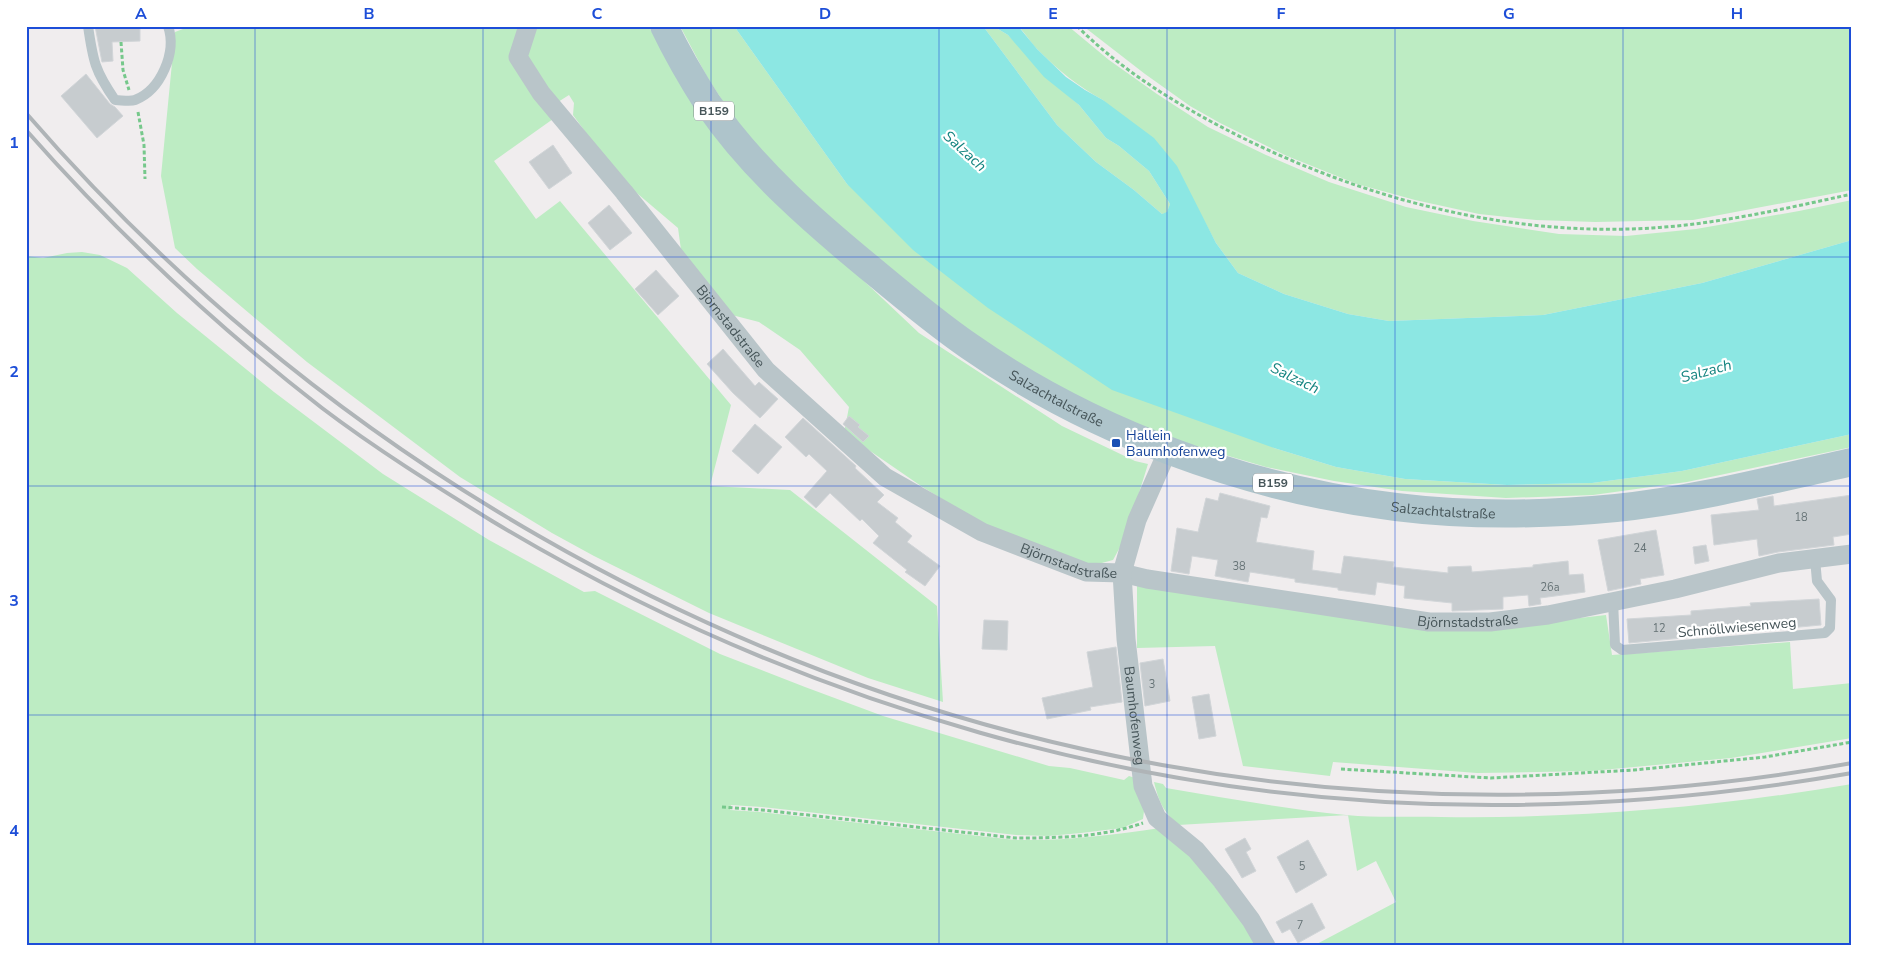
<svg xmlns="http://www.w3.org/2000/svg" width="1878" height="972" font-family="'Nunito Sans',sans-serif">
<style>
.green{fill:#bdecc3}
.water{fill:#8ce7e3}
.building{fill:#c7cccf;stroke:#d1d5d8}
.lines{fill:none;stroke-linecap:round;stroke-linejoin:round}
.path{stroke:#76c88b;stroke-width:3;stroke-dasharray:4 2.5;stroke-linecap:butt}
.service{stroke:#b9c5c9;stroke-width:10}
.minor{stroke:#b9c5c9;stroke-width:19}
.primary{stroke:#aec4cb;stroke-width:28}
.rail{stroke:#afb4b7;stroke-width:4}
.grid{fill:none;stroke:#1d4ed8;stroke-width:1;stroke-opacity:0.55}
.transit-dot{fill:#1a4fb4;stroke:#fff;stroke-width:2}
.labels{text-anchor:middle;stroke-width:4.5;stroke-linejoin:round;paint-order:stroke}
.number-label{font-size:11px;fill:#667376}
.shield{fill:#fff;stroke:#7e888b;stroke-width:1}
.shield-label{font-size:12px;font-weight:bold;fill:#465559}
.street-label{font-size:14px;fill:#465559;stroke:#fff}
.transit-label{font-size:14px;fill:#164399;stroke:#fff;text-anchor:start}
.water-label{font-size:15px;font-style:italic;fill:#13837f;stroke:#fff}
.neatline{fill:none;stroke:#1d4ed8;stroke-width:2}
.grid-label{font-size:16px;text-anchor:middle;font-weight:bold;fill:#1d4ed8}
</style>
<rect width="100%" height="100%" fill="#f0edee"/>
<g class="green">
<polygon points="191,26 521,26 517,35 553,119 494,161 536,219 560,201 731,405 710,486 790,490 937,606 943,702 868,678 709,613 594,556 552,533 460,477 307,362 197,269 175,248 161,176 175,32"/>
<polygon points="536,26 646,26 649,28 773,195 919,333 1062,426 1135,461 1148,464 1125,538 1113,560 1098,564 1079,564 979,522 921,486 844,433 849,407 800,350 759,322 728,314 682,257 678,228 619,178 573,115 574,103 569,95 558,102 529,65 526,46"/>
<polygon points="680,26 734,26 847,184 1274,448 1336,467 1405,479 1507,485 1592,483 1682,471 1852,434 1852,447 1687,482 1593,495 1506,498 1402,491 1334,481 1266,467 1147,432 1077,399 971,336 805,200 736,122 706,75"/>
<polygon points="983,26 993,26 1008,35 1063,91 1079,105 1106,138 1119,146 1149,171 1170,204 1167,213 1162,214 1134,190 1096,162 1057,125"/>
<path d="M1018,26H1068L1109,60L1157,94L1208,127L1266,155L1329,182L1406,207L1473,221L1559,234L1626,236L1696,229L1799,211L1852,200V240L1702,283L1543,315L1389,321L1348,314L1284,294L1238,273L1216,243L1191,196L1103,100C1079,87 1058,70 1038,50C1031,43 1026,34 1018,26Z"/>
<polygon points="1083,26 1852,26 1852,190 1693,220 1595,222 1536,220 1479,214 1415,200 1357,184 1287,156 1220,123 1190,106 1145,74"/>
<path d="M82,252L100,255L127,268L177,313L274,392L383,474L489,540L584,592L595,591L720,654L805,687L883,716L1049,766L1070,768L1124,780L1129,776L1135,778L1144,811L1143,819L1122,828L1081,833L1048,836L1016,835L762,807L731,805L730,810L760,812L1016,840C1064,841 1112,835 1160,828L1190,854L1260,946H26V256L43,258L67,253Z"/>
<polygon points="1137,583 1501,627 1606,615 1612,655 1790,642 1793,689 1852,683 1852,738 1731,758 1591,771 1477,773 1333,762 1330,776 1243,766 1215,646 1137,648"/>
<path d="M1154,782L1163,784L1166,788C1226,798 1286,809 1346,815C1377,818 1410,816 1441,817C1579,819 1716,807 1852,784V946H1313L1396,902L1376,861L1357,871L1348,815L1178,825C1163,811 1159,802 1154,782Z"/>
</g>
<polygon class="water" points="734,26 983,26 1057,125 1096,162 1134,190 1162,214 1167,212 1170,204 1149,171 1119,146 1106,138 1079,105 1044,77 1008,35 993,26 1018,26 1037,49 1066,77 1085,90 1103,100 1154,138 1177,166 1216,243 1238,273 1284,294 1348,314 1389,321 1543,315 1702,283 1852,240 1852,434 1682,471 1592,483 1507,485 1405,479 1336,467 1274,448 1112,390 988,308 913,250 847,184"/>
<g class="building">
<polygon points="95,26 140,26 140,41 112,42 113,61 102,62"/>
<polygon points="86,74 110,104 115,107 123,116 97,138 61,96"/>
<polygon points="553,145 572,173 549,189 529,162"/>
<polygon points="609,205 632,233 610,250 588,223"/>
<polygon points="656,270 679,296 658,315 635,289"/>
<polygon points="723,349 755,386 759,382 778,399 760,418 733,393 707,364"/>
<polygon points="849,416 860,425 858,427 869,436 863,442 843,424"/>
<polygon points="803,418 856,466 855,468 884,495 877,502 898,518 895,522 912,536 907,542 940,566 925,586 905,572 907,570 873,543 879,536 862,519 860,521 830,493 816,508 804,497 827,471 809,454 806,457 785,437"/>
<polygon points="755,424 782,447 758,474 732,451"/>
<polygon points="1220,493 1270,506 1267,518 1261,517 1256,542 1314,551 1312,570 1341,574 1344,556 1394,562 1393,567 1448,573 1448,567 1471,566 1472,572 1533,567 1533,565 1568,561 1569,575 1583,574 1585,592 1540,598 1541,604 1529,606 1528,595 1503,597 1503,609 1452,611 1452,603 1404,598 1405,586 1377,582 1375,595 1338,590 1338,588 1295,582 1295,579 1250,572 1248,582 1215,576 1218,560 1192,556 1189,574 1171,571 1177,528 1198,532 1206,498 1218,501"/>
<polygon points="1852,495 1852,534 1833,537 1834,545 1778,552 1759,556 1757,539 1714,545 1711,515 1759,510 1757,499 1773,496 1774,506"/>
<polygon points="1656,530 1664,575 1640,579 1641,584 1608,591 1598,540"/>
<polygon points="1706,545 1709,561 1695,564 1693,547"/>
<polygon points="1819,599 1821,625 1629,643 1627,619 1691,615 1691,611 1751,606 1750,603"/>
<polygon points="984,620 1008,621 1007,650 982,649"/>
<polygon points="1116,647 1122,702 1090,707 1091,710 1047,719 1042,698 1093,687 1087,652"/>
<polygon points="1163,659 1170,701 1145,706 1140,663"/>
<polygon points="1209,694 1216,736 1199,739 1192,697"/>
<polygon points="1245,838 1251,849 1246,852 1256,871 1242,878 1225,849"/>
<polygon points="1308,840 1327,875 1296,893 1277,857"/>
<polygon points="1312,903 1325,928 1298,943 1290,929 1282,933 1276,922"/>
</g>
<g class="lines">
<g class="path">
<path d="M1077,26C1120,69 1173,102 1227,130C1351,194 1490,233 1630,229C1705,227 1779,210 1852,194"/>
<polyline points="121,42 123,70 129,90"/>
<polyline points="138,112 144,145 145,179"/>
<polyline points="1341,769 1491,778 1634,770 1765,757 1852,742"/>
<path d="M722,807L762,810L1016,838C1059,838 1103,837 1143,823"/>
</g>
<g class="service">
<path d="M88,26C93,61 95,71 115,100C121,100 130,102 135,100C161,90 177,52 168,26"/>
<polyline points="1613,601 1615,645 1622,650 1825,633 1830,628 1831,600 1817,581 1815,559"/>
</g>
<g class="minor">
<path id="s1" d="M528,26L518,57L541,93L624,192L766,370L885,477L982,532L1086,572L1122,573L1147,579L1429,622H1490L1548,615L1675,589L1779,563L1852,554"/>
<path id="s2" d="M1168,450L1137,520L1122,573L1126,639L1143,786L1157,818L1196,850L1222,881L1251,920L1266,946"/>
</g>
<path class="primary" id="s3" d="M664,26C677,53 692,79 708,104C753,170 816,224 877,274C907,299 937,324 969,346C1092,432 1247,489 1396,507C1468,516 1544,515 1616,508C1695,500 1774,479 1852,462"/>
<g class="rail">
<path d="M26,113C318,450 722,686 1162,765C1389,806 1625,804 1852,763"/>
<path d="M26,130C116,232 215,325 322,408C376,449 434,485 492,521C796,704 1151,808 1508,805C1623,804 1738,793 1852,773"/>
</g>
</g>
<path class="grid" d="M255,26V946M483,26V946M711,26V946M939,26V946M1167,26V946M1395,26V946M1623,26V946M26,257H1852M26,486H1852M26,715H1852"/>
<rect class="transit-dot" x="1111" y="438" width="10" height="10" rx="2.5"/>
<g class="labels">
<g class="number-label">
<text x="1801" y="521">18</text>
<text x="1640" y="552">24</text>
<text x="1239" y="570">38</text>
<text x="1550" y="591">26a</text>
<text x="1659" y="632">12</text>
<text x="1152" y="688">3</text>
<text x="1302" y="870">5</text>
<text x="1300" y="929">7</text>
</g>
<g class="shield">
<rect x="694" y="101.5" width="40" height="19" rx="4"/>
<rect x="1253" y="473.5" width="40" height="19" rx="4"/>
</g>
<g class="shield-label">
<text x="714" y="115">B159</text>
<text x="1273" y="487">B159</text>
</g>
<g class="street-label">
<text dy="5" stroke="none"><textPath href="#s1" startOffset="376">Björnstadstraße</textPath></text>
<text dy="5" stroke="none"><textPath href="#s3" startOffset="549">Salzachtalstraße</textPath></text>
<text dy="5" stroke="none"><textPath href="#s3" startOffset="955">Salzachtalstraße</textPath></text>
<text dy="5" stroke="none"><textPath href="#s1" startOffset="796">Björnstadstraße</textPath></text>
<text dy="5" stroke="none"><textPath href="#s1" startOffset="1201">Björnstadstraße</textPath></text>
<text transform="translate(1737 627) rotate(-5)" y="5">Schnöllwiesenweg</text>
<text dy="5" stroke="none"><textPath href="#s2" startOffset="275">Baumhofenweg</textPath></text>
</g>
<g class="transit-label">
<text x="1126" y="440">Hallein<tspan x="1126" dy="16">Baumhofenweg</tspan></text>
</g>
<g class="water-label">
<text transform="translate(965 151) rotate(42)" y="5">Salzach</text>
<text transform="translate(1706 371) rotate(-15)" y="5">Salzach</text>
<text transform="translate(1295 378) rotate(26)" y="5">Salzach</text>
</g>
</g>
<rect width="1878" height="972" fill="none" stroke="#ffffff" stroke-width="55"/>
<rect x="28" y="28" width="1822" height="916" class="neatline"/>
<g class="grid-label">
<text x="141" y="19">A</text>
<text x="369" y="19">B</text>
<text x="597" y="19">C</text>
<text x="825" y="19">D</text>
<text x="1053" y="19">E</text>
<text x="1281" y="19">F</text>
<text x="1509" y="19">G</text>
<text x="1737" y="19">H</text>
<text x="14" y="148">1</text>
<text x="14" y="377">2</text>
<text x="14" y="606">3</text>
<text x="14" y="836">4</text>
</g>
</svg>
